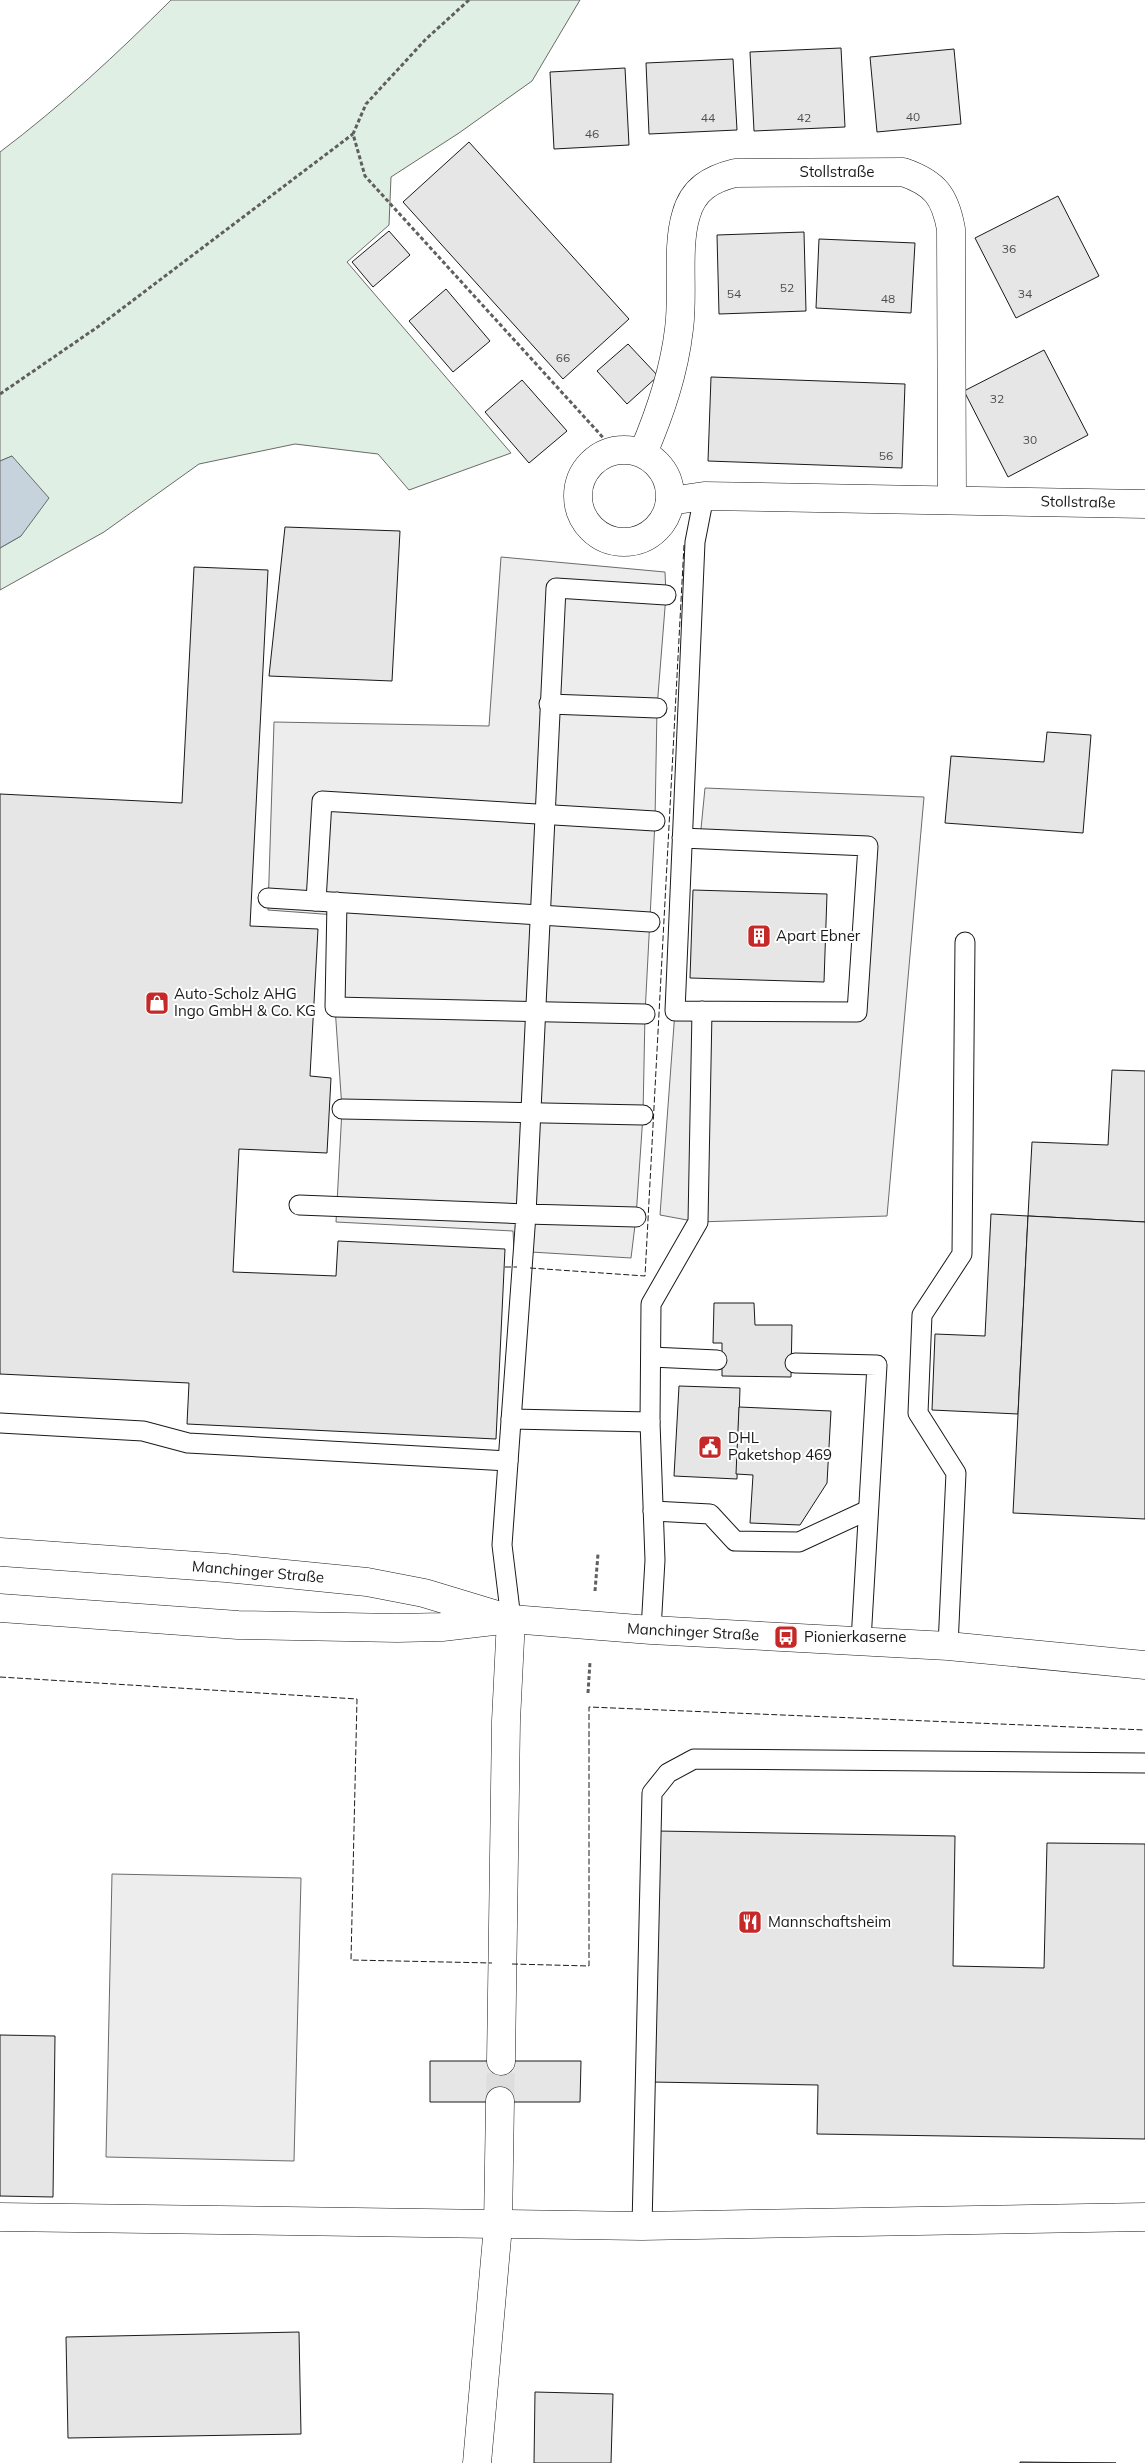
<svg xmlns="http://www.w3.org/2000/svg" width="1145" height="2463" font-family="Mulish,sans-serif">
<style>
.green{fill:#e0efe3;stroke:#6a6a6a}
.parking{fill:#ededed;stroke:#6a6a6a}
.water{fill:#c6d2dc;stroke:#6a6a6a}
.building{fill:#e6e6e6;stroke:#1a1a1a}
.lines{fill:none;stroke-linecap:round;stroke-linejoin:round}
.street-tunnel{stroke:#ddd;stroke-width:28;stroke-dasharray:28 14;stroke-linecap:butt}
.lane-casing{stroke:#1a1a1a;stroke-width:21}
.street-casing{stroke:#1a1a1a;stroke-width:29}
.secondary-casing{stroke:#1a1a1a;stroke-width:29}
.path{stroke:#5f5f5f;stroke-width:3;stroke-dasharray:4 2.5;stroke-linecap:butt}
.lane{stroke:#fff;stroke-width:19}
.street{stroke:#fff;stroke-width:28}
.secondary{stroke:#fff;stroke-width:28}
.fence{stroke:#1a1a1a;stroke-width:1;stroke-dasharray:6 2.5;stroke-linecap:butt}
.labels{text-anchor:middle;stroke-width:4;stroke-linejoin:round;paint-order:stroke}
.number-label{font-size:12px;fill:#4d4d4d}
.street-label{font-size:15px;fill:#1a1a1a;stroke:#fff}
.poi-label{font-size:15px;fill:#1a1a1a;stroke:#fff;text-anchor:start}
</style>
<rect width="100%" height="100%" fill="#fff"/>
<path class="green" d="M171,0H580L532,81L459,133L391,177L389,225L347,262L511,453L409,490L378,454L295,444L199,464L104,532L0,590V548L21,536L12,456L0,461V152C61,106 117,54 171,0Z"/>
<g class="parking">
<polygon points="501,557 665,572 666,595 657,708 655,821 645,1014 643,1115 636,1217 631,1258 514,1251 513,1231 336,1222 342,1109 335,1007 336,915 268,910 274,722 489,726"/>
<polygon points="705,788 924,797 887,1216 698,1222 660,1215 675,1011 857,1012 868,846 700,839"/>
<polygon points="112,1874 301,1878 294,2161 106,2157"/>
</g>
<polygon class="water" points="12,456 49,498 21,536 0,548 0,461"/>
<g class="building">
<polygon points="841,48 845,127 754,131 750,52"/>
<polygon points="954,49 961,124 877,132 870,57"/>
<polygon points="733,59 737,130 649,134 646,63"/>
<polygon points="625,68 629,145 554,149 550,72"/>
<polygon points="469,142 629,319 563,379 403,202"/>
<polygon points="1058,196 1099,276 1016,318 975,238"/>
<polygon points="389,231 410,255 373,287 352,262"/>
<polygon points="804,232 806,311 719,314 717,235"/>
<polygon points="819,239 915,243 911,313 816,308"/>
<polygon points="446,289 490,341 453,372 409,321"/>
<polygon points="628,344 658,376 627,404 597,371"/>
<polygon points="1044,350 1088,435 1008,477 964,391"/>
<polygon points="711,377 905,384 902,468 708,461"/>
<polygon points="522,380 567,431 529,463 485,412"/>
<polygon points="285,527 400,531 392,681 269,676"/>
<polygon points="194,567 268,570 250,926 318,929 310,1076 331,1078 327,1153 239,1149 233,1272 336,1276 338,1241 505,1249 496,1439 187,1424 189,1383 0,1374 0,794 182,803"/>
<polygon points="1047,732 1091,735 1083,833 945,823 951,756 1044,762"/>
<polygon points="693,890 827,894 824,982 690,978"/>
<polygon points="1112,1070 1145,1071 1145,1222 1028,1216 1032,1142 1108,1145"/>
<polygon points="991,1214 1028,1216 1018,1414 932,1410 935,1334 985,1336"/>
<polygon points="1028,1216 1145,1222 1145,1519 1013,1513"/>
<polygon points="714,1303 754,1303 755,1325 792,1325 791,1377 722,1376 722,1343 713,1343"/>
<polygon points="679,1386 740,1388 737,1479 674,1476"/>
<polygon points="739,1407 831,1411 827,1483 800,1525 750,1523 753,1475 736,1474"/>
<polygon points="657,1831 955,1836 953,1966 1044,1968 1047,1843 1145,1844 1145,2139 817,2134 818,2085 652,2082"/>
<polygon points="0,2035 55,2036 53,2197 0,2196"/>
<polygon points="430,2061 581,2061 580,2102 430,2102"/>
<polygon points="299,2332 301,2434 68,2438 66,2337"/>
<polygon points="535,2392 613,2394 611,2463 534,2463"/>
<polygon points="1020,2462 1116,2463 1020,2463"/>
</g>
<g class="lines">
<polyline class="street-tunnel" points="500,2101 501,2061"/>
<g class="lane-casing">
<g id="lane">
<polyline points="549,704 657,708"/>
<polyline points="682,838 868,846 857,1012 675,1011 695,542 704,496"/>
<polyline points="268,898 650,922"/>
<polyline points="316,901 322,801 655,821"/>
<polyline points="337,902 335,1007 645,1014"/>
<polyline points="342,1109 643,1115"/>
<polyline points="299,1205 526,1214 502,1545 511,1619"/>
<polyline points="636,1217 526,1214 556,588 666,595"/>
<polyline points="651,1357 717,1360"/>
<polyline points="795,1363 877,1365 861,1641"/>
<polyline points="511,1419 650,1422"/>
<polyline points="0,1423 143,1431 188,1443 508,1461"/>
<polyline points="653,1511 710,1514 735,1541 799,1542 868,1510"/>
<polyline points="651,1630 655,1560 650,1422 651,1304 698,1222 702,1011"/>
<polyline points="948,1646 956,1473 918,1413 922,1315 962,1254 965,942"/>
<polyline points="642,2226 652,1793 668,1773 694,1759 1145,1763"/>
</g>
</g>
<g class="street-casing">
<g id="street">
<circle cx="624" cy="496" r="46"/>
<path d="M643,453C660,413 674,373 679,329C684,294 676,248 686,215C693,189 711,179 735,173L903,172C935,183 945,196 951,229L952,499"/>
<polyline points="670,501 704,496 1145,504"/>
<polyline points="501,2061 506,1721 511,1619"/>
<polyline points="0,2217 642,2226 1145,2217"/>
<polyline points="477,2463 498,2226 500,2101"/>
</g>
</g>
<g class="secondary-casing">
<g id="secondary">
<polyline points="0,1552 226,1568 367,1582 424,1593 500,1616"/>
<polyline points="0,1608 238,1625 397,1628 442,1627 511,1619 651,1630 948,1646 1145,1665"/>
</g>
</g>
<g class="path">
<polyline points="469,0 426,39 366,104 353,134 365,176 608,443"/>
<polyline points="0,394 99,326 353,134"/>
<polyline points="595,1591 598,1554"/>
<polyline points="588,1693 590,1662"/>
</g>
<use href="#lane" class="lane"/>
<use href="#street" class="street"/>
<use href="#secondary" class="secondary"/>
<g class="fence">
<polyline points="505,1267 517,1267"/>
<polyline points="530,1268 645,1276 684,545"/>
<polyline points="0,1677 357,1699 351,1960 492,1963"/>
<polyline points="512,1964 589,1966 589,1707 1145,1730"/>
</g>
</g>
<defs>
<g id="building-square" transform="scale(1.25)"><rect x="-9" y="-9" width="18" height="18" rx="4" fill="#c62828" stroke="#fff"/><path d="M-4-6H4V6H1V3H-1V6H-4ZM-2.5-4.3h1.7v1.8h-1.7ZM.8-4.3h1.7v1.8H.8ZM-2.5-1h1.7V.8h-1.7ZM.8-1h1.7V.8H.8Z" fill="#fff"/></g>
<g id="shop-square" transform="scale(1.25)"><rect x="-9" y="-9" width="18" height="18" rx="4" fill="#c62828" stroke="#fff"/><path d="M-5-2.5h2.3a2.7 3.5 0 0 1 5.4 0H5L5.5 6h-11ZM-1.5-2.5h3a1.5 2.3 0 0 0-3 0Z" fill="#fff"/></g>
<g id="civic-square" transform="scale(1.25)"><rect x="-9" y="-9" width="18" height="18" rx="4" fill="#c62828" stroke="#fff"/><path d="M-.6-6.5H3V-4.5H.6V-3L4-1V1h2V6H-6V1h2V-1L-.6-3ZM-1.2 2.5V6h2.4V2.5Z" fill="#fff"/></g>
<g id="bus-square" transform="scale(1.25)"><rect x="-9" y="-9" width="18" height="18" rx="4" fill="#c62828" stroke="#fff"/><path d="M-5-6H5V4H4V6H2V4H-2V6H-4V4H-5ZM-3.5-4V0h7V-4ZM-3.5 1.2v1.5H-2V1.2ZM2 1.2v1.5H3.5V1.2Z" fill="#fff"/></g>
<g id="restaurant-square" transform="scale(1.25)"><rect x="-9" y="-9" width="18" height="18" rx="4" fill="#c62828" stroke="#fff"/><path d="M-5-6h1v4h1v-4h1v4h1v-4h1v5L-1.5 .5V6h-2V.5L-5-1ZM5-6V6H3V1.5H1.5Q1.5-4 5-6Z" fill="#fff"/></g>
</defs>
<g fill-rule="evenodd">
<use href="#building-square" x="759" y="936"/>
<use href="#shop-square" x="157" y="1003"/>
<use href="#civic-square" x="710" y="1447"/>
<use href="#bus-square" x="786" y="1637"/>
<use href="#restaurant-square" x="750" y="1922"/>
</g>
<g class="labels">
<g class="number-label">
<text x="913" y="121">40</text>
<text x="708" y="122">44</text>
<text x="804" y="122">42</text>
<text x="592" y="138">46</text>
<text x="1009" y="253">36</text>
<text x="787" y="292">52</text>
<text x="734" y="298">54</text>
<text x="1025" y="298">34</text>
<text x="888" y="303">48</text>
<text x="563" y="362">66</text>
<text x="997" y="403">32</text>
<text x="1030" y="444">30</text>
<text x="886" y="460">56</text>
</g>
<g class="street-label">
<text x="837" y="177">Stollstraße</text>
<text transform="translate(1078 502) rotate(1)" y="5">Stollstraße</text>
<text transform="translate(258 1572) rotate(5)" y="5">Manchinger Straße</text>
<text transform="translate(693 1632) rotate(3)" y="5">Manchinger Straße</text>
</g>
<g class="poi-label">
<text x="776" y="941">Apart Ebner</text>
<text x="174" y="999">Auto-Scholz AHG<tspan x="174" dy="17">Ingo GmbH &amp; Co. KG</tspan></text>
<text x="728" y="1443">DHL<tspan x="728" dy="17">Paketshop 469</tspan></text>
<text x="804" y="1642">Pionierkaserne</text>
<text x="768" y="1927">Mannschaftsheim</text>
</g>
</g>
</svg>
